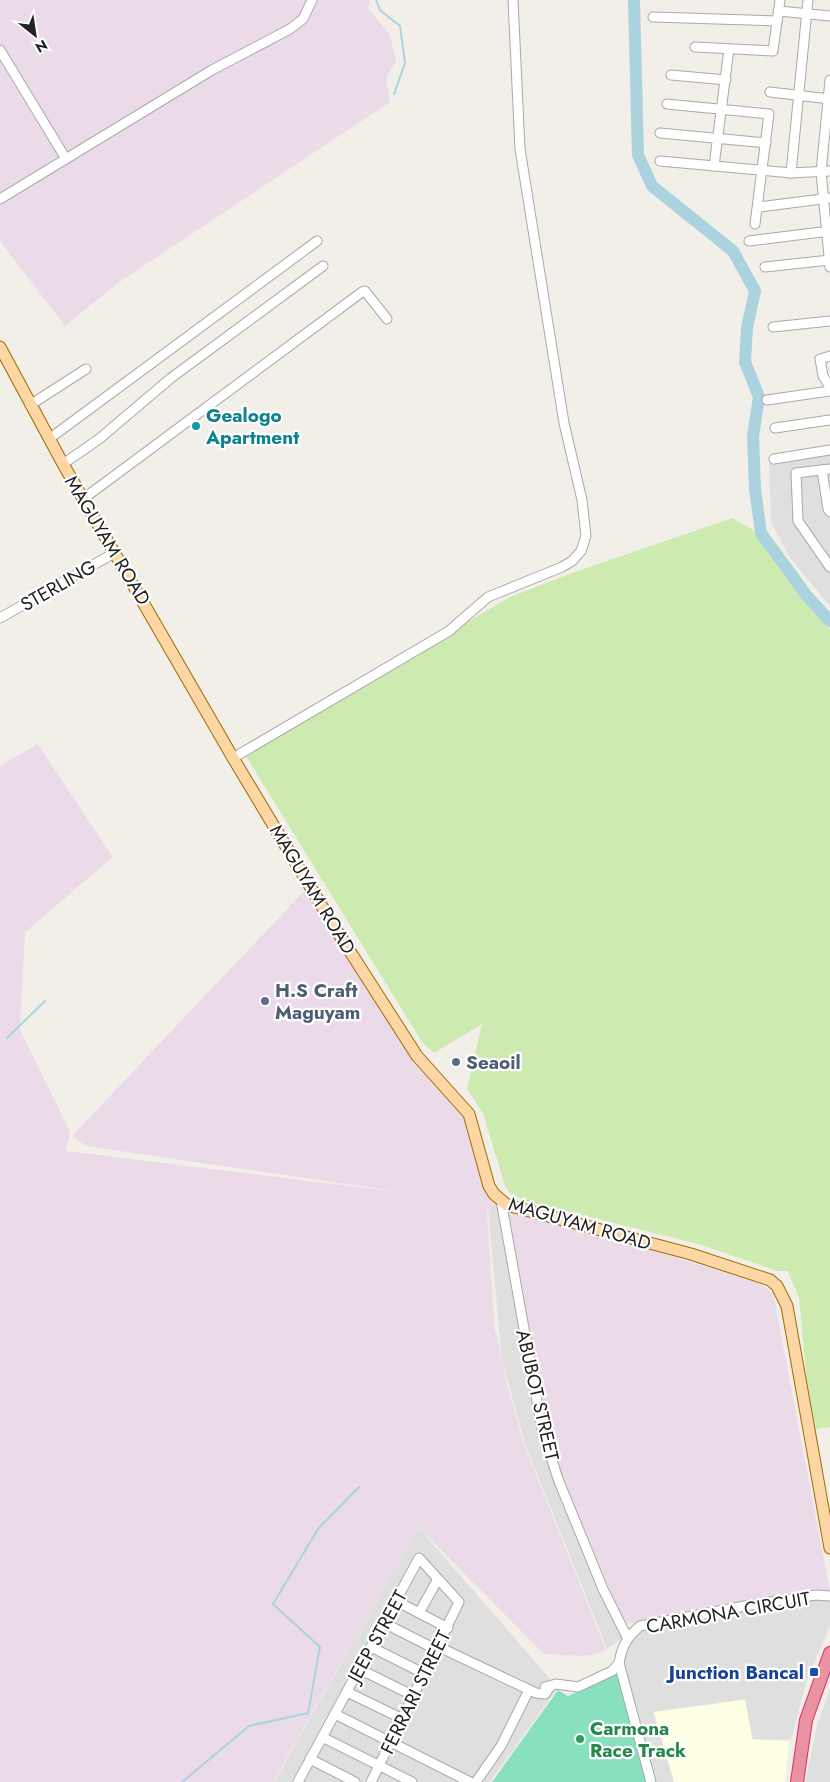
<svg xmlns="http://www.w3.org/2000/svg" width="830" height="1782" font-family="Jost,sans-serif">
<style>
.residential{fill:#e0dfdf}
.industrial{fill:#ebdbe8}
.education{fill:#ffffe5}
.grass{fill:#cdebb0}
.pitch{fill:#88e0be}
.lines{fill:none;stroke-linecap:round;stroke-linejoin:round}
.stream{stroke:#aad3df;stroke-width:2}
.river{stroke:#aad3df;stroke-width:12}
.minor-casing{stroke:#a9a9a9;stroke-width:11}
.major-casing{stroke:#a06b00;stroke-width:13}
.highway-casing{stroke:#dc2a67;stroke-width:14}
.minor{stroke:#fff;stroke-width:9}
.major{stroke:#fcd6a4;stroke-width:11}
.highway{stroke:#e892a2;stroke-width:12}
.culture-dot{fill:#0f9aa8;stroke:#fff;stroke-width:2}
.service-dot{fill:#5c6f8a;stroke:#fff;stroke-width:2}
.transit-dot{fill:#1a4fb4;stroke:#fff;stroke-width:2}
.leisure-dot{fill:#2e9e5b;stroke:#fff;stroke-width:2}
.labels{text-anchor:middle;stroke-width:4.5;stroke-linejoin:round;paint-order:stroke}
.culture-label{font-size:19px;font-weight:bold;fill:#0d838f;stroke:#fff;text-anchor:start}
.street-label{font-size:19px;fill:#222;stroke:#fff}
.service-label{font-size:19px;font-weight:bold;fill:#4e5e75;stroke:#fff;text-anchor:start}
.transit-label{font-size:19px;font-weight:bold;fill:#164399;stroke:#fff;text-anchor:end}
.leisure-label{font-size:19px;font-weight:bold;fill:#27864d;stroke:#fff;text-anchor:start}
</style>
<rect width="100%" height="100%" fill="#f2efe9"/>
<g class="residential">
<polygon points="830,454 830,606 790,558 771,522 769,463"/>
<polygon points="495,1203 500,1206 541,1431 625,1636 607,1649 525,1444 502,1360 488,1211"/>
<polygon points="418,1527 558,1688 490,1782 274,1782"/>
<polygon points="807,1599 830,1600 830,1626 807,1680 791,1740 753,1739 745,1699 653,1712 674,1782 655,1782 623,1667 622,1649 637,1632 719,1619 738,1612"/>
<polygon points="830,1689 830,1782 805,1782 817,1725"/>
</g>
<g class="industrial">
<polygon points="0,0 370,0 368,8 390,35 396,62 386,78 390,102 118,283 65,326 0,241"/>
<polygon points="38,744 113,857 25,932 20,1030 70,1132 66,1151 407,1193 86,1146 72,1136 307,888 415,1056 467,1114 490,1196 495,1202 487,1211 495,1334 497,1334 506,1380 524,1444 606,1650 596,1654 582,1656 544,1654 418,1527 273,1782 0,1782 0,766"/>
<polygon points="503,1210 647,1249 757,1282 768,1289 774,1297 830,1592 818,1591 625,1624 561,1479 544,1427"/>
</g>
<polygon class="education" points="745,1700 752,1740 789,1741 785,1782 674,1782 654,1712"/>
<polygon class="grass" points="732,518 752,529 830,630 830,1427 816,1429 807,1382 799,1298 788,1271 778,1271 698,1244 525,1201 510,1193 505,1186 483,1113 467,1089 482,1024 434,1053 422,1042 244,753 510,597 572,573"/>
<polygon class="pitch" points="621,1672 649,1782 492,1782 558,1690 568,1696"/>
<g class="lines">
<g class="stream">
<polyline points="376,0 380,10 400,26 405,63 394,94"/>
<polyline points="7,1038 45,1001"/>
<polyline points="182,1782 249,1726 308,1713 320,1647 273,1604 318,1529 359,1487"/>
</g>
<polyline class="river" points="634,0 638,155 652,186 733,251 755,291 747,328 745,362 759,397 753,436 755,489 761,533 807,596 830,621"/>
<g class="minor-casing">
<g id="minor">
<polyline points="779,11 830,16"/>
<polyline points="653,17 777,21"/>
<polyline points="695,47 773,51 780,0"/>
<polyline points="0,50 66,159"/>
<polyline points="671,75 726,80"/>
<polyline points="830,80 821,172 830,267"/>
<polyline points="770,92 830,99"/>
<polyline points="667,104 769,114 755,224"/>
<polyline points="660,133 766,143"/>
<polyline points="660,161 791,173 830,171"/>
<polyline points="714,166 729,49"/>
<polyline points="791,173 808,0"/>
<polyline points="0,199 212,70 290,29 303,19 312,0"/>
<polyline points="759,207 830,198"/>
<polyline points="749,241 830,231"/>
<polyline points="765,267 830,260"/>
<polyline points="773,327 830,321"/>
<polyline points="830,356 820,359 823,376 830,387"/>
<polyline points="767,400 830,391"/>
<polyline points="30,405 86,369"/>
<polyline points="775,428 830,420"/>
<polyline points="49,439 317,241"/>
<polyline points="774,459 830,450"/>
<polyline points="63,464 99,439 171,378 323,266"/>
<polyline points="830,469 796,473 798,521 830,567"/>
<polyline points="822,470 828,509 830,512"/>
<polyline points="83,499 362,292 365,291 387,319"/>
<polyline points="0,618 116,552"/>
<polyline points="233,758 449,631 488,597 562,567 572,561 581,551 586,536 582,500 564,423 520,149 513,0"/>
<polyline points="501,1200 542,1429 558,1479 603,1589 627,1637"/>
<polyline points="396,1601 448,1628"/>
<polyline points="419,1613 438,1579"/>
<polyline points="384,1623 437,1650"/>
<polyline points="371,1647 425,1674"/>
<polyline points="439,1647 536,1693 545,1694 550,1687"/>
<polyline points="359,1669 414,1696"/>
<polyline points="545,1687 556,1684 578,1687 612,1671 619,1663"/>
<polyline points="347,1692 403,1719"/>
<polyline points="335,1714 470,1782"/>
<polyline points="322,1737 412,1782"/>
<polyline points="310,1759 355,1782"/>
<polyline points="298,1782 419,1558 459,1602 371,1782"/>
<polyline points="476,1782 501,1746 529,1690"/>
<path d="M651,1782L619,1663C622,1646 627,1637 640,1626L750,1605L816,1595L830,1596"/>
</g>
</g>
<g class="major-casing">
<polyline id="major" points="0,347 63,464 233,758 335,928 417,1056 469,1114 489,1186 494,1194 507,1205 691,1254 770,1280 777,1286 787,1306 830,1548"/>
</g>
<g class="highway-casing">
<polyline id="highway" points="797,1782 806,1720 830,1653"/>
</g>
<use href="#minor" class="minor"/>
<use href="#major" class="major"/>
<use href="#highway" class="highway"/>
</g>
<circle class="culture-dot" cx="196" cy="426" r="5"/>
<g class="service-dot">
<circle cx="265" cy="1001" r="5"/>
<circle cx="456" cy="1062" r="5"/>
</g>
<rect class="transit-dot" x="809" y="1667" width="10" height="10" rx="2.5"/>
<circle class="leisure-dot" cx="580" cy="1739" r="5"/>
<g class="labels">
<g class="culture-label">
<text x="206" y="422">Gealogo<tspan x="206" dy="22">Apartment</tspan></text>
</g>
<g class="street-label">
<text transform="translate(108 540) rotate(59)" y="7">MAGUYAM ROAD</text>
<text transform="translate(58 585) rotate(-30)" y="7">STERLING</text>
<text transform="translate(313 889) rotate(59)" y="7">MAGUYAM ROAD</text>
<text transform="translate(580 1223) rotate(16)" y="7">MAGUYAM ROAD</text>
<text transform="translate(538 1395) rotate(77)" y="7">ABUBOT STREET</text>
<text transform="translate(728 1612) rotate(-10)" y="7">CARMONA CIRCUIT</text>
<text transform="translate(377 1636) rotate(-61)" y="7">JEEP STREET</text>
<text transform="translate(415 1692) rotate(-64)" y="7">FERRARI STREET</text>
</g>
<g class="service-label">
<text x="275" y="997">H.S Craft<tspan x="275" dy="22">Maguyam</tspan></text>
<text x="466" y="1069">Seaoil</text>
</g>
<g class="transit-label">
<text x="804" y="1679">Junction Bancal</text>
</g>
<g class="leisure-label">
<text x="590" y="1735">Carmona<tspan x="590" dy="22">Race Track</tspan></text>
</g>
</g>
<g transform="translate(35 35) rotate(150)" stroke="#ffffff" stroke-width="4" paint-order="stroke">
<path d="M0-4L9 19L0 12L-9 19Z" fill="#222222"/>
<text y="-8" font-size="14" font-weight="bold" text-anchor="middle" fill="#222222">N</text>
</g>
</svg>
